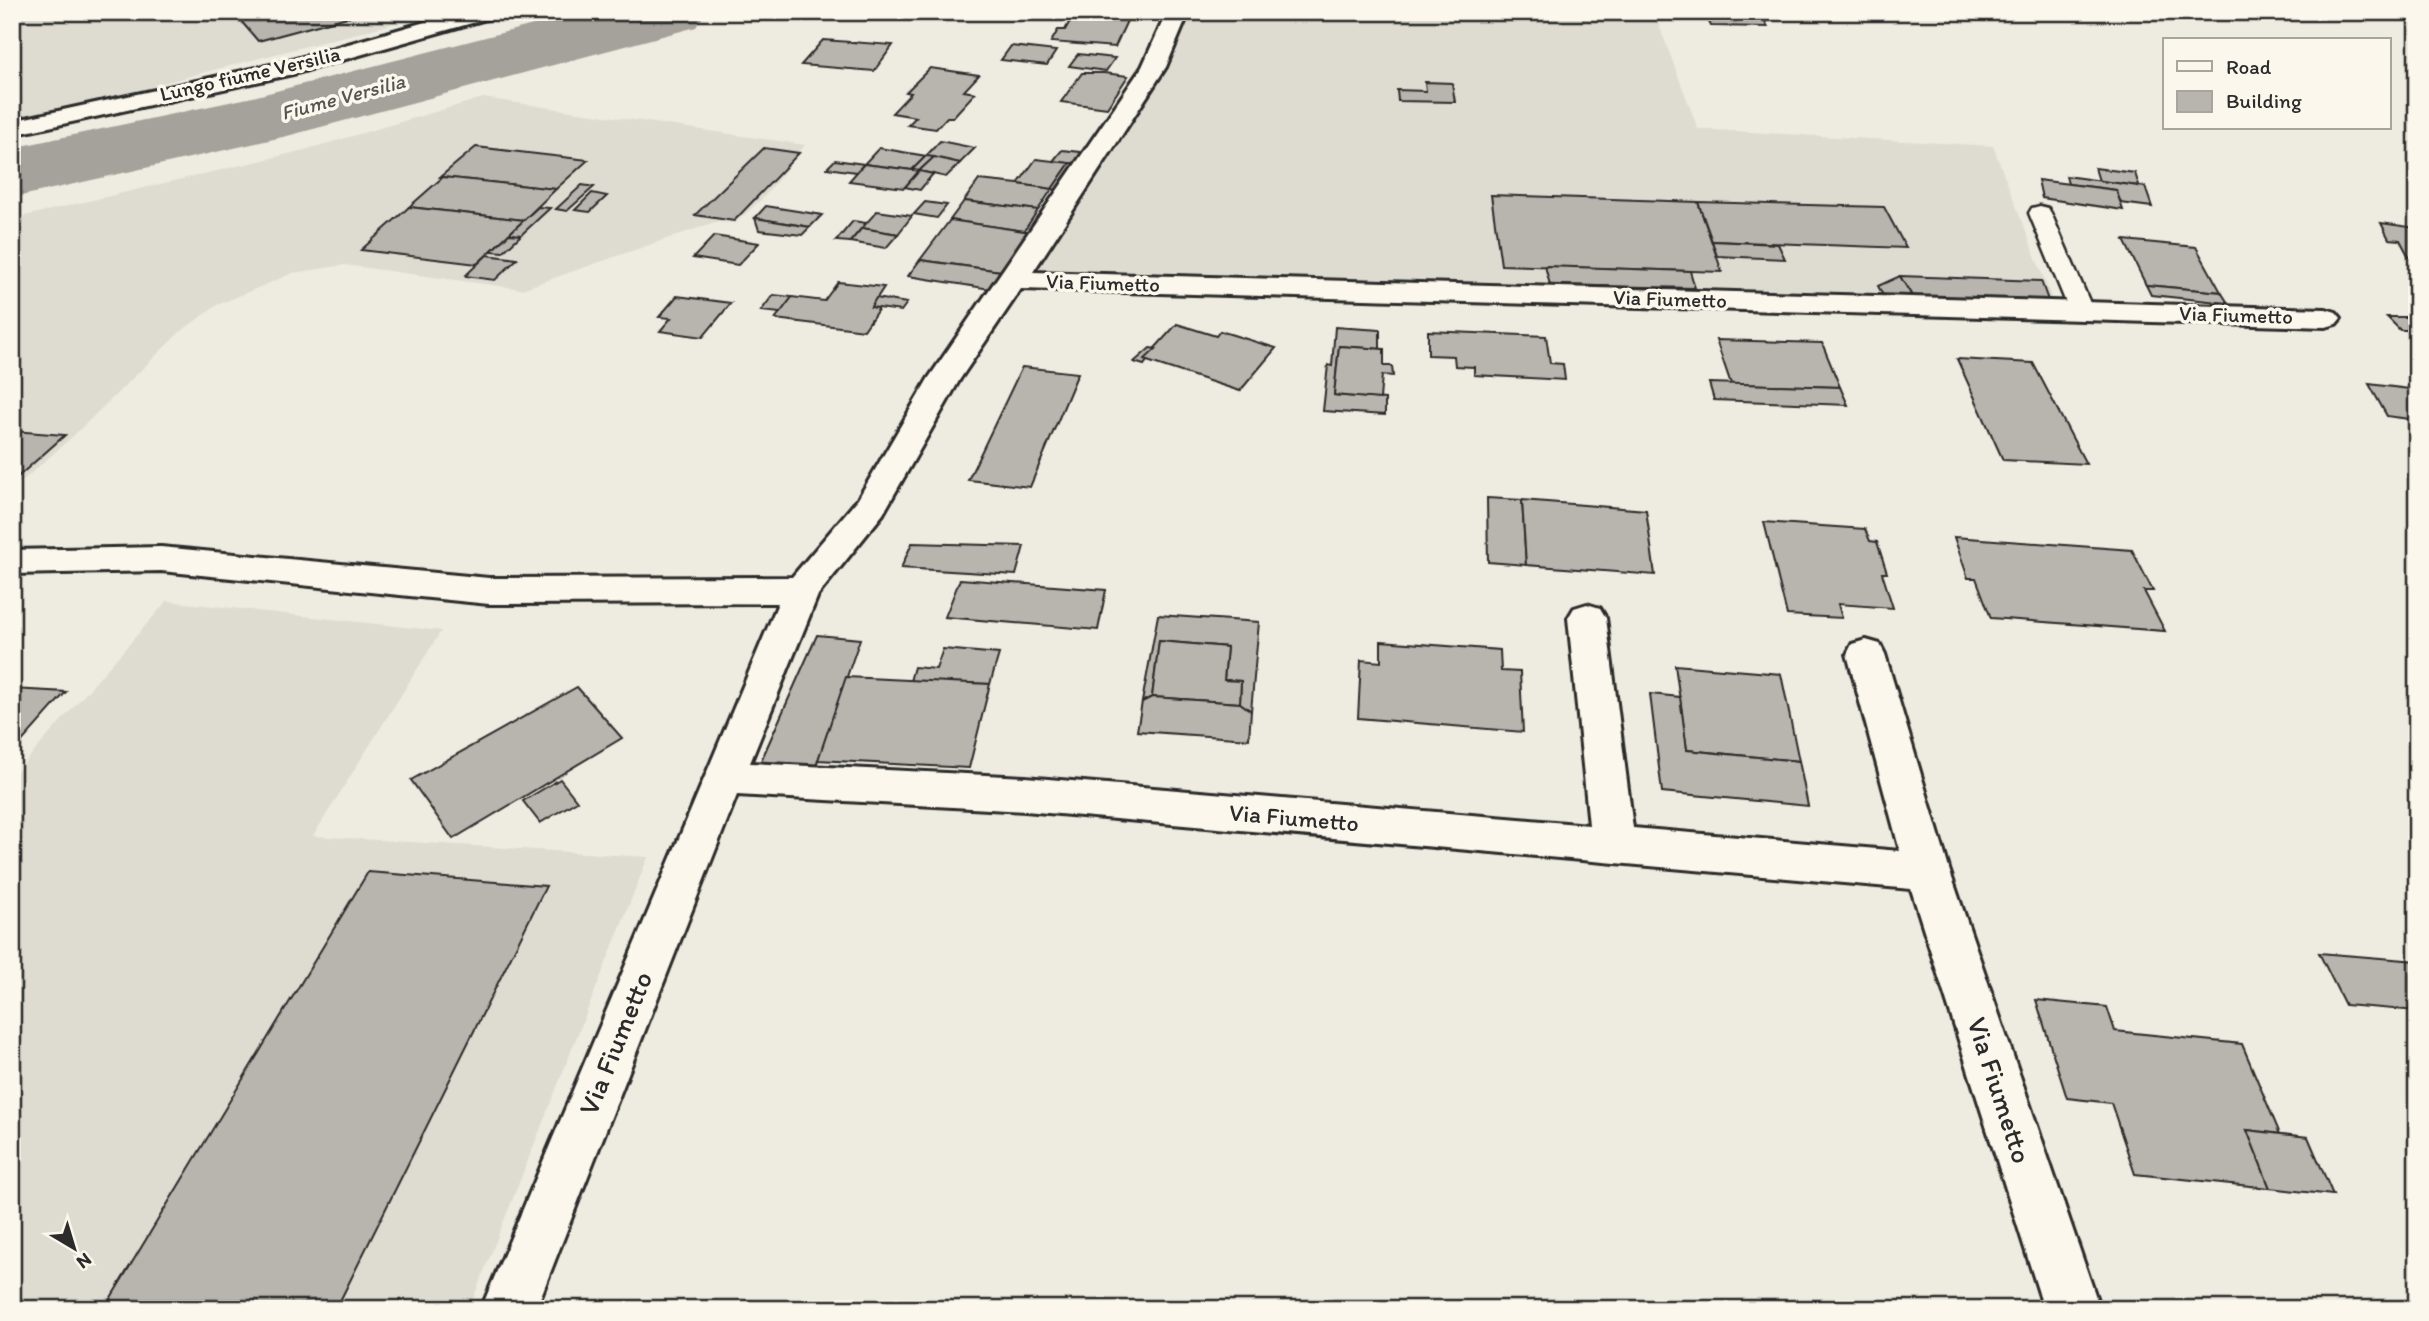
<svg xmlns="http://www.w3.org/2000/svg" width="2429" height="1321" font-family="Itim,sans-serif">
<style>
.built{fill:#dedbd1}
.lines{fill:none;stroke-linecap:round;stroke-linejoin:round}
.river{fill:#a4a29a;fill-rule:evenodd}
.building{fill:#b8b5ae;stroke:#2b2b2b;stroke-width:2}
.lane-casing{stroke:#2b2b2b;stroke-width:5}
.street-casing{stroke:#2b2b2b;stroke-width:6}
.lane{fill:#fbf7ec;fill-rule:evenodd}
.street{fill:#fbf7ec;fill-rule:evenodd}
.labels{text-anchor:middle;stroke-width:7;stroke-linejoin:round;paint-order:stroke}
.far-street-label{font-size:21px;fill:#2b2b2b;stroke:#fbf7ec}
.far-water-label{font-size:21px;font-style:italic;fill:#555552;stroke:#fbf7ec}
.street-label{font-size:24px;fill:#2b2b2b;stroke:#fbf7ec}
.near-street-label{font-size:28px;fill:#2b2b2b;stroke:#fbf7ec}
</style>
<rect width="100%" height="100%" fill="#eeebe0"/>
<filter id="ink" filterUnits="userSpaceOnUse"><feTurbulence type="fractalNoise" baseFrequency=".0143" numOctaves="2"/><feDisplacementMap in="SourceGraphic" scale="14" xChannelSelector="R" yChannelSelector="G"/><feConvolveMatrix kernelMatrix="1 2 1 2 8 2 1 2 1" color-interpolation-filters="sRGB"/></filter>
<g filter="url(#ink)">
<g class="built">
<polygon points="12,12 439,12 155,85 135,97 12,121"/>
<polygon points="1186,12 1654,12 1698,129 1993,146 2054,305 1032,275 1157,77"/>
<polygon points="483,98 805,145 765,196 735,223 715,222 522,289 345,265 293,273 217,305 180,332 72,437 12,490 12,219 301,151"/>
<polygon points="167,601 441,631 313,836 648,857 469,1309 12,1309 12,777"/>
</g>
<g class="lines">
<polygon class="river" points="583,12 706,12 696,27 287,136 12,198 12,148 253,97"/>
</g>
<g class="building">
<polygon points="243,12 366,12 258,41 235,14"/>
<polygon points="1075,12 1131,12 1115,47 1051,42 1058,30 1065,30"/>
<polygon points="1704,12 1760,12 1768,27 1711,26"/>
<polygon points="823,40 893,45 874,71 801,65"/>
<polygon points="1011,46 1056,51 1047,65 1001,60"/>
<polygon points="1078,54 1115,58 1106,71 1069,66"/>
<polygon points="930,68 979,75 964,91 975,93 953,117 947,117 936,129 908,125 916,117 892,113 911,93 906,92"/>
<polygon points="1082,73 1104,73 1128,76 1107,108 1061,102"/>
<polygon points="1425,82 1452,83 1455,102 1398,101 1397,90 1426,91"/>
<polygon points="940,141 975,148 960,163 926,156"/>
<polygon points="476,147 588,160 556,189 440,177"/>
<polygon points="764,148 799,153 734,221 695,215"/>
<polygon points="879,148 926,156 912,170 864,164"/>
<polygon points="1062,150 1090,153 1082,165 1053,161"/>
<polygon points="926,156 934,157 919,171 912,170"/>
<polygon points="934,157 960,163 946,177 919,171"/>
<polygon points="1036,159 1070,163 1052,189 1018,184"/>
<polygon points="835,160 864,164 856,172 827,168"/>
<polygon points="1070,163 1086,165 1069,192 1052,189"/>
<polygon points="864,164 912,170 919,171 904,188 849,181"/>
<polygon points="2095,168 2135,173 2139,186 2099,181"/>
<polygon points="919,171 933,174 920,190 905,187"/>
<polygon points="2066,176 2145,187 2152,207 2121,203 2116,190 2068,184"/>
<polygon points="443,177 556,189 524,220 409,207"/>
<polygon points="979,180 1018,184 1052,189 1038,210 964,201"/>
<polygon points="2038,180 2116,190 2123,210 2042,198"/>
<polygon points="582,185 594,187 567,211 556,209"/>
<polygon points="592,193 607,196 590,212 575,210"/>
<polygon points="1491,195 1698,202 1722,272 1501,265"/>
<polygon points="964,201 1038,210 1024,231 950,220"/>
<polygon points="925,202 947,205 937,218 914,214"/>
<polygon points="1698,202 1884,207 1906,248 1712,241"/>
<polygon points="766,206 822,215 810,227 755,218"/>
<polygon points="409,207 524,220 477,264 361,250"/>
<polygon points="538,207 550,208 521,235 509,234"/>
<polygon points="877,211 912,216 898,234 862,228"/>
<polygon points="755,218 810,227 802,235 759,230"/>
<polygon points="950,220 1024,231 1028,231 1001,271 920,260"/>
<polygon points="853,221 866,223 850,242 836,241"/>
<polygon points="2381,223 2417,228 2417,258 2409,257 2400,240 2389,239"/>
<polygon points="862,228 898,234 886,248 850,242"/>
<polygon points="509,234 521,235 503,252 491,251"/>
<polygon points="714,236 759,243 738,265 693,258"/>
<polygon points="2124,240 2196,247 2221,292 2146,285"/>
<polygon points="1712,241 1778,244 1785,259 1717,256"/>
<polygon points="487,255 517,259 495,280 465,276"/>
<polygon points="920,260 1001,271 990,289 908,276"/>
<polygon points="1545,266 1690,271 1695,288 1550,285"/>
<polygon points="1900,276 1914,299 1885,299 1878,286"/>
<polygon points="1900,276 2041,281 2049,303 1914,299"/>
<polygon points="838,282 884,287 871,307 879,308 864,330 775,319 792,297 824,301"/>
<polygon points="2146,285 2221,292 2228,303 2151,295"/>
<polygon points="773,295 792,297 780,313 761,311"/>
<polygon points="677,296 731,303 703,337 660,331 671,318 659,317"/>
<polygon points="876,298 907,303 901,311 871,307"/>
<polygon points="2387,317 2417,317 2417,330 2400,330"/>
<polygon points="1177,324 1216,336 1220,331 1276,348 1240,391 1144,360"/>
<polygon points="1335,327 1380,330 1380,349 1339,346 1334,395 1385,399 1385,415 1323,411 1328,365 1332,366"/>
<polygon points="1428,331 1546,336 1550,363 1563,364 1565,380 1474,375 1474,367 1455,366 1454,356 1428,355"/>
<polygon points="1716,340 1822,343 1840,387 1731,384"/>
<polygon points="1339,346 1384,349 1384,366 1392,366 1393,376 1382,375 1380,399 1334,395"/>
<polygon points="1150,348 1156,349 1144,360 1147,361 1144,365 1134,362"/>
<polygon points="1957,359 2033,363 2086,464 2003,460"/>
<polygon points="1022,367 1078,373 1030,487 968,480"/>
<polygon points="1709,383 1840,387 1848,405 1714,400"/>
<polygon points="2369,384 2417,390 2417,420 2387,416"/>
<polygon points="12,431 13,431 65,435 12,482"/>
<polygon points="1487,498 1522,500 1526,565 1488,562"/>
<polygon points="1522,500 1646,510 1655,575 1526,565"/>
<polygon points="1764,522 1865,529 1870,541 1877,542 1887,573 1882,573 1893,608 1838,604 1842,618 1787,615"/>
<polygon points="1954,537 2132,550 2153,591 2144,591 2165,631 1991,618 1976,578 1968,578"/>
<polygon points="912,543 1024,546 1016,575 901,568"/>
<polygon points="960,579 1106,590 1098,630 945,617"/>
<polygon points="1158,615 1259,622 1251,711 1240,703 1241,681 1224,680 1227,647 1159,641 1152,697 1142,702"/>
<polygon points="817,635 860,639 815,769 760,763"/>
<polygon points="1159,641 1227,647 1224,680 1241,681 1240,703 1152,697"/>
<polygon points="1381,641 1500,650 1501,671 1520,672 1523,732 1358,718 1361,660 1381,662"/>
<polygon points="943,649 999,654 990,684 910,681 914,667 936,669"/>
<polygon points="1675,665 1781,674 1799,761 1687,750"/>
<polygon points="846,677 990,684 969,768 818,760"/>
<polygon points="577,687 622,738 453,839 411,780"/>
<polygon points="12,689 66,692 18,746 12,745"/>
<polygon points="1650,694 1680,697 1687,750 1799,761 1808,806 1662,792"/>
<polygon points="1152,697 1240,703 1251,711 1249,739 1137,731 1142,702"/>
<polygon points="560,779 577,801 540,823 523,801"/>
<polygon points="368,872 546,886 336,1309 104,1309"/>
<polygon points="2319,953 2417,961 2417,1011 2345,1005"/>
<polygon points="2036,1000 2107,1007 2115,1031 2242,1044 2280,1134 2247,1130 2270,1188 2135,1174 2111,1103 2067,1098"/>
<polygon points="2247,1130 2308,1137 2333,1195 2270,1188"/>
</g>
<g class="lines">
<g class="lane-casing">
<polygon id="lane" points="2040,206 2048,208 2051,213 2093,310 2090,315 2081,317 2072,315 2069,310 2029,213 2032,208"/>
</g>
<g class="street-casing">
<g id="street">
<polygon points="460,12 496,12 493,17 293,74 12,135 12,121 289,61"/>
<polygon points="1167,12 1189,12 1166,67 1033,272 2326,309 2336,312 2341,318 2336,324 2326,327 1021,289 960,379 883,514 818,595 750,763 1025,777 1589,825 1568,618 1574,608 1587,604 1600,608 1606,618 1633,828 1900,851 1847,654 1852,644 1866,640 1880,644 1885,654 1950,872 2100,1309 2044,1309 1911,889 1025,811 737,795 536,1309 481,1309 778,603 489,604 161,571 12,574 12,550 161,547 489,578 792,577 858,499 928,379 1142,67"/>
</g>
</g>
<use href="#lane" class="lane"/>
<use href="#street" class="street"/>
</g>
</g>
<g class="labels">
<g class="far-street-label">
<text transform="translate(250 74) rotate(-13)" y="7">Lungo fiume Versilia</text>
<text transform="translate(1103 283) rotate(2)" y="7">Via Fiumetto</text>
<text transform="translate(1670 299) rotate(2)" y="7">Via Fiumetto</text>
<text transform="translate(2236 315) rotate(2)" y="7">Via Fiumetto</text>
</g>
<g class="far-water-label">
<text transform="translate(343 97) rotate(-15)" y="7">Fiume Versilia</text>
</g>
<g class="street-label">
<text transform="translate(1294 818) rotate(5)" y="8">Via Fiumetto</text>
</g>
<g class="near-street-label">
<text transform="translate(615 1043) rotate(-68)" y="10">Via Fiumetto</text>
<text transform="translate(2000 1090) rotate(72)" y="10">Via Fiumetto</text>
</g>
</g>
<rect width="2429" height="1321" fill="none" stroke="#fbf7ec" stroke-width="42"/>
<rect x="21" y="21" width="2387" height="1279" fill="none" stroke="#2b2b2b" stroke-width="2.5" filter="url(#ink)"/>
<rect x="2163" y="38" width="228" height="91" fill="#fbf7ec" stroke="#a8a59f" stroke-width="2"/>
<rect x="2177" y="61" width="35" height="10" fill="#fbf7ec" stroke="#a8a59f" stroke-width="2"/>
<text x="2226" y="74" font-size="21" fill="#2b2b2b">Road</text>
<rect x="2177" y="91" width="35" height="21" fill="#b8b5ae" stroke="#a8a59f" stroke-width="2"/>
<text x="2226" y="108" font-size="21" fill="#2b2b2b">Building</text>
<g transform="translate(74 1248) rotate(142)" stroke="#fbf7ec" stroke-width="5" paint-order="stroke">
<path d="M0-5L12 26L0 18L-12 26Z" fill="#2b2b2b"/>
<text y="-10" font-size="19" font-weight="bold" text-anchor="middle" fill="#2b2b2b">N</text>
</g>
</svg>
